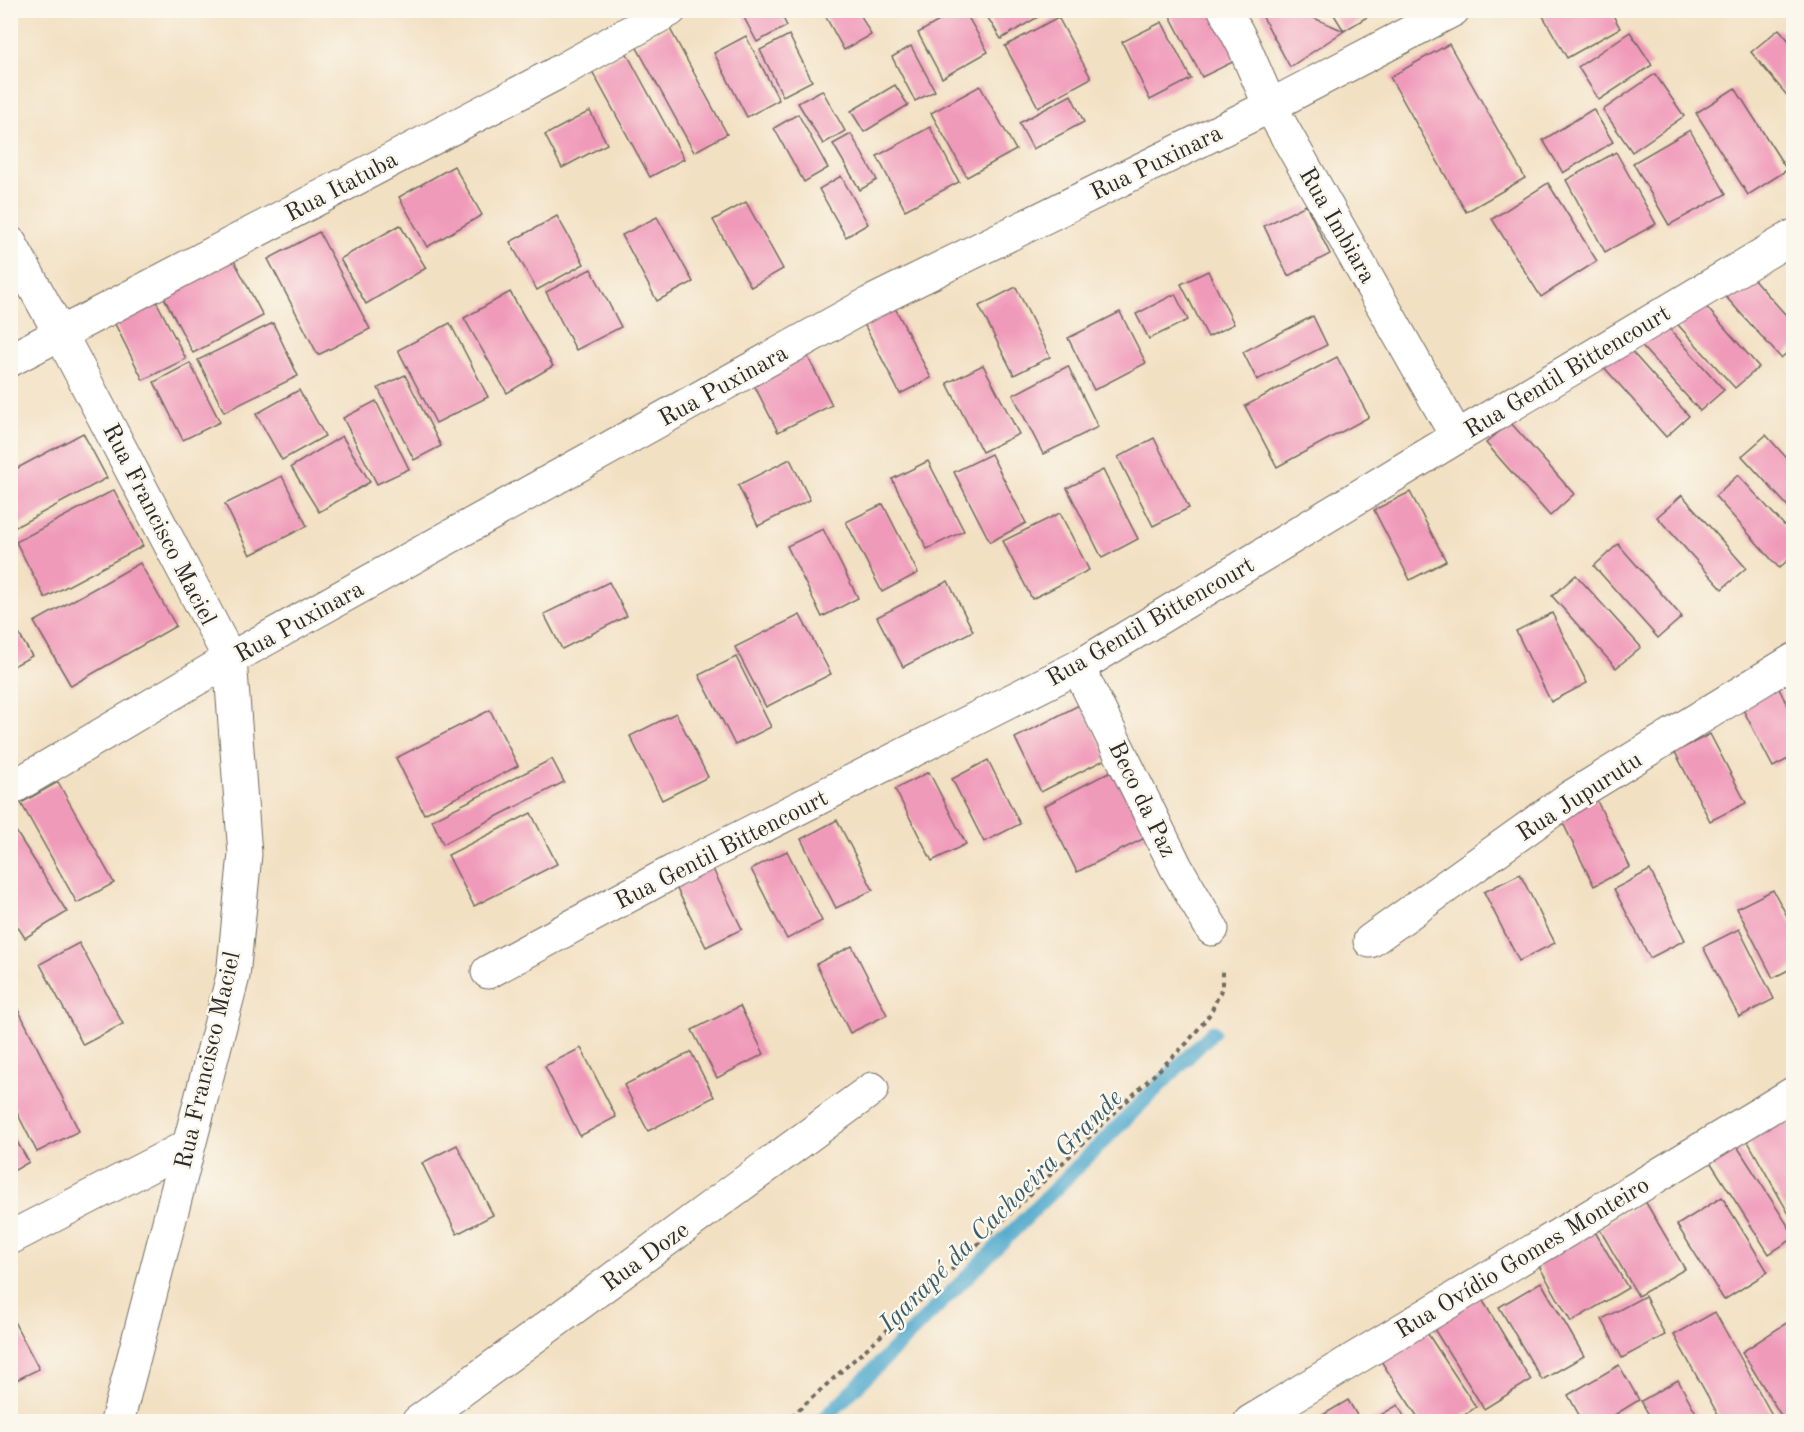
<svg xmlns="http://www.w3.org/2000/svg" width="1804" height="1432" font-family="'Old Standard TT',serif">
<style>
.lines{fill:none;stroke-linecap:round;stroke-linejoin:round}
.stream{stroke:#4ea8cc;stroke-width:15}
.building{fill:#f09ab9}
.minor-casing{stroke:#716a60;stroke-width:35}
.path{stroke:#716a60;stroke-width:4;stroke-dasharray:4.5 4.5;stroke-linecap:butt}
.minor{stroke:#fff;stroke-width:33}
.labels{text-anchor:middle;stroke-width:5;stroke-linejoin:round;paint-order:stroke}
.street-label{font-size:24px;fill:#2b2b2b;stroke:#fbf7ec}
.water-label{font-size:26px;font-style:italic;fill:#395d6b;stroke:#fbf7ec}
</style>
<rect width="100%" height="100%" fill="#fbf7ec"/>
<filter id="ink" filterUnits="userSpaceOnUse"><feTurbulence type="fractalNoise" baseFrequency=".0167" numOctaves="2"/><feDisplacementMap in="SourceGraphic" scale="12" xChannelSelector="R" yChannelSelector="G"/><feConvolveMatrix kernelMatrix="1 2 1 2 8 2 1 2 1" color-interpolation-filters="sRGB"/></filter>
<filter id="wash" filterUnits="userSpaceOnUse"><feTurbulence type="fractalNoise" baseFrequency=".008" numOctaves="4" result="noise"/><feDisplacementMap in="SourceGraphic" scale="24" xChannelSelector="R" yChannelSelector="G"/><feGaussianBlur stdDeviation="1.35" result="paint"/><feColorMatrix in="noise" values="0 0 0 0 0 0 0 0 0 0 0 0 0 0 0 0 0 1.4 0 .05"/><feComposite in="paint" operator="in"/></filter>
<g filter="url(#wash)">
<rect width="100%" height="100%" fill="#f2e0c2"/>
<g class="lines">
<polyline class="stream" points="821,1422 1213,1032"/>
</g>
<g id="blocks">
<g class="building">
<polygon points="740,10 779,10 787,26 757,42"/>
<polygon points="822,10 858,10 871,35 844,50"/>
<polygon points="958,10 964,10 988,52 942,78 918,33"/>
<polygon points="983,10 1040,10 1043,14 1001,39"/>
<polygon points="1171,10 1214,10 1239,59 1202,77 1168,12"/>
<polygon points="1259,10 1301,10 1302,13 1344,31 1290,67"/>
<polygon points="1331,10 1370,10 1372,14 1344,31"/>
<polygon points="1553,10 1610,10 1620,28 1567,58 1543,16"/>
<polygon points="1058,17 1091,78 1038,107 1005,46"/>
<polygon points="1162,22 1191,79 1150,100 1122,42"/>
<polygon points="669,27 727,134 694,152 636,46"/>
<polygon points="1779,29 1794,47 1794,104 1751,52"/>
<polygon points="1630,32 1652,65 1599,100 1578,67"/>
<polygon points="789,35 812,81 783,96 760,50"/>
<polygon points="746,36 779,100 747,117 714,53"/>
<polygon points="1449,44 1525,178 1466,212 1390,77"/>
<polygon points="911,46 935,91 915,101 892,57"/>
<polygon points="626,52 684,159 650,177 592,71"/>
<polygon points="1655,74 1684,116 1632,152 1603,110"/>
<polygon points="895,85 908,105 864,132 851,111"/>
<polygon points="980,86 1016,150 967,177 931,113"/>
<polygon points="1735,88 1787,170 1748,195 1696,113"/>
<polygon points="822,90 845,131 823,144 798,103"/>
<polygon points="1071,95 1084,122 1033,149 1019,123"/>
<polygon points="1593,109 1613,142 1563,173 1543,140"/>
<polygon points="590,111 607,144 562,168 545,135"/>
<polygon points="798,114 828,168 804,182 774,128"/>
<polygon points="930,127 959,182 905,210 877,156"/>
<polygon points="1690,130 1726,194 1669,225 1633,163"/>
<polygon points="851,134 877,180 860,190 833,144"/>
<polygon points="1616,152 1656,224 1605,252 1566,180"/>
<polygon points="454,166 482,215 427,247 399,197"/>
<polygon points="841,176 868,224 846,237 819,189"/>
<polygon points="1548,183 1597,261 1541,297 1492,219"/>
<polygon points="746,202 783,269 751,287 713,220"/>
<polygon points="1306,205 1330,254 1288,276 1264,226"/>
<polygon points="557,216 584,264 537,290 510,242"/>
<polygon points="657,217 693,282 657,301 622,235"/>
<polygon points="400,225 426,268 366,304 340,259"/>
<polygon points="319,232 370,329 318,355 268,259"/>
<polygon points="229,251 263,316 193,353 159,288"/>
<polygon points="1741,265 1794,324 1794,347 1781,358 1717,287"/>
<polygon points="591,269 621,327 576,350 546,292"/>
<polygon points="1208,271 1234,324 1208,337 1181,284"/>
<polygon points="1016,287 1050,357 1014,375 979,306"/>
<polygon points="510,292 553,366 507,393 464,318"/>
<polygon points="152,293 186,359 143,380 110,314"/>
<polygon points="1175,294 1188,320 1149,339 1136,314"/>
<polygon points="1696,295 1759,367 1735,388 1671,317"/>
<polygon points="892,302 931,378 900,394 861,318"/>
<polygon points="1120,312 1146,363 1094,390 1068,338"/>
<polygon points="1313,316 1327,345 1257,380 1243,352"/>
<polygon points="1660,318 1724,390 1700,411 1636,340"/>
<polygon points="273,323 298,376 224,412 198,360"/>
<polygon points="450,323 488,397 436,423 398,350"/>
<polygon points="1625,344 1689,416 1666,437 1602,365"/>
<polygon points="805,351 832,405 778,432 751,379"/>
<polygon points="1337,357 1369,417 1277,467 1245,406"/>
<polygon points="190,363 220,422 183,440 154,382"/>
<polygon points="983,365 1019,434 982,452 947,383"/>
<polygon points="1068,366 1098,427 1043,454 1013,395"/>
<polygon points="405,375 441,446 414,460 378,388"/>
<polygon points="299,390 325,436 282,460 256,414"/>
<polygon points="376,401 409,469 377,484 343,418"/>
<polygon points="1510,422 1574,494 1550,516 1486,443"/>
<polygon points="83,433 107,478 10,530 10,472"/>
<polygon points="1766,435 1794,466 1794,513 1742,456"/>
<polygon points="342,436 370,482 319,512 291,467"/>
<polygon points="1154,438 1189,508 1153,526 1118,457"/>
<polygon points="991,454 1026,523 990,542 954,472"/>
<polygon points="790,459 810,500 758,526 738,485"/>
<polygon points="928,461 964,531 927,549 892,479"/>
<polygon points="1103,470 1138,539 1102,558 1067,488"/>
<polygon points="1738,475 1794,536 1794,555 1779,568 1715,496"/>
<polygon points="282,476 307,526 250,555 225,504"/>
<polygon points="114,490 143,546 45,598 16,542"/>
<polygon points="1410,492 1446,561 1410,580 1374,510"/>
<polygon points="1682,495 1746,568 1722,589 1657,517"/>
<polygon points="883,504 918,573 882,592 846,522"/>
<polygon points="1060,513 1089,570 1032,599 1003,541"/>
<polygon points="823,529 858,598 822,617 787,546"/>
<polygon points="1618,544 1682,617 1658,638 1594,566"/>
<polygon points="140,563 176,626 71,686 34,622"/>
<polygon points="1576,575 1641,647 1616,668 1552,596"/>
<polygon points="948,581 973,631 903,667 877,617"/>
<polygon points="609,582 627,616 562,649 544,614"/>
<polygon points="1552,613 1587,683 1551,702 1516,631"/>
<polygon points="800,615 831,674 766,707 735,647"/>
<polygon points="10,619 32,656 10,668"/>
<polygon points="736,657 771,727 735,745 699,675"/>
<polygon points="1774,679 1794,718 1794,756 1773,767 1737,698"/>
<polygon points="1081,704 1108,758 1041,792 1015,738"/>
<polygon points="490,710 518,766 424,814 396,758"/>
<polygon points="676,713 708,777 662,800 630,736"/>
<polygon points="1710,734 1746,803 1710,821 1675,752"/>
<polygon points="552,759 564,782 443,844 432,820"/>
<polygon points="988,760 1020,824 984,842 952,779"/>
<polygon points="1119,767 1153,834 1077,872 1044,806"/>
<polygon points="929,772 966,844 932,861 895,789"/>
<polygon points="58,782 114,883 77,903 21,803"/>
<polygon points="1595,797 1630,867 1594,886 1559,815"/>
<polygon points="531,813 557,864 474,906 448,855"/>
<polygon points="837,820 873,890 836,908 801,839"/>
<polygon points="10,822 67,912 25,938 10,915"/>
<polygon points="787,851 822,921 787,939 751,869"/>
<polygon points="708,859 742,929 706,947 671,877"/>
<polygon points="1650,870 1685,940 1650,958 1614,889"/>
<polygon points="1520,874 1555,943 1519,961 1484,892"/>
<polygon points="1773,890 1794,929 1794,967 1773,978 1737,908"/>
<polygon points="1739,929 1774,999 1739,1017 1703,947"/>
<polygon points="79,943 123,1024 83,1045 40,964"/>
<polygon points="852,946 887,1015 850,1033 816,964"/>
<polygon points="10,993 79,1131 37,1152 10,1099"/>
<polygon points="740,1006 764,1054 717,1078 692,1030"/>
<polygon points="581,1048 616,1117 580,1136 545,1066"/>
<polygon points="691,1052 714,1097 648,1131 624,1085"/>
<polygon points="1794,1110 1794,1223 1742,1131"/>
<polygon points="10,1130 29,1162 10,1173"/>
<polygon points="1733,1140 1794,1235 1794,1238 1769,1254 1707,1157"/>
<polygon points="457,1145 493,1215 457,1234 422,1163"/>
<polygon points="1722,1197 1768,1272 1724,1300 1677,1225"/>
<polygon points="1645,1201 1685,1269 1638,1296 1599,1228"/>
<polygon points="1594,1230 1628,1288 1571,1322 1538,1264"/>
<polygon points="1541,1282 1584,1356 1542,1380 1499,1307"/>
<polygon points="1477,1291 1531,1380 1484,1409 1429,1321"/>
<polygon points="1645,1296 1665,1335 1622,1358 1602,1319"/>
<polygon points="1715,1312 1776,1422 1722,1422 1674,1335"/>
<polygon points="10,1314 39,1369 10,1383"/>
<polygon points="1420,1322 1476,1407 1454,1422 1421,1422 1375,1352"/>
<polygon points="1788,1322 1794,1330 1794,1422 1785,1422 1742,1352"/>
<polygon points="1619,1365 1639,1400 1603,1422 1583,1422 1568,1395"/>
<polygon points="1678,1380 1701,1422 1653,1422 1641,1401"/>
<polygon points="1348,1400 1361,1422 1311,1422"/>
<polygon points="1398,1405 1407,1422 1368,1422"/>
</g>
</g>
</g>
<g filter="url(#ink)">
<use href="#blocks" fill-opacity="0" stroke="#716a60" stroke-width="1.5"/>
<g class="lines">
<g class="minor-casing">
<g id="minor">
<polyline points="1225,10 1244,46 1270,106 1457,437"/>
<polyline points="10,243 60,333 230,659 245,854 233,976 117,1422"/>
<polyline points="10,360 557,73 670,10"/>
<polyline points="1078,667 1176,867 1212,929"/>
<polyline points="10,789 230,659 870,303 1270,106 1453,10"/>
<polyline points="1370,941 1571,797 1794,660"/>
<polyline points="488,972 674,871 1078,667 1457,437 1794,236"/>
<polyline points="10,1238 188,1146"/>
<polyline points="418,1422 872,1089"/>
<polyline points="1250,1422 1794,1093"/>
</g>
</g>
<polyline class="path" points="785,1422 914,1306 1187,1043 1210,1014 1222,988 1222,970"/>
<use href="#minor" class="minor"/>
</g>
</g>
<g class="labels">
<g class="street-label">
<text transform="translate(1156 162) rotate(-26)" y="8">Rua Puxinara</text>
<text transform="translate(341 186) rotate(-28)" y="8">Rua Itatuba</text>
<text transform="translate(1338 225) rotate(60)" y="8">Rua Imbiara</text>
<text transform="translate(1567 371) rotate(-31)" y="8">Rua Gentil Bittencourt</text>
<text transform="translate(723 385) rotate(-29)" y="8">Rua Puxinara</text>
<text transform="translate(160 524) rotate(63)" y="8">Rua Francisco Maciel</text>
<text transform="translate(299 621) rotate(-29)" y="8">Rua Puxinara</text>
<text transform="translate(1150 621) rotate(-30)" y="8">Rua Gentil Bittencourt</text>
<text transform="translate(1579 796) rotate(-33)" y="8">Rua Jupurutu</text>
<text transform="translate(1143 799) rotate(64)" y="8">Beco da Paz</text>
<text transform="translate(721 849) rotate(-27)" y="8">Rua Gentil Bittencourt</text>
<text transform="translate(207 1060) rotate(-77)" y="8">Rua Francisco Maciel</text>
<text transform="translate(645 1256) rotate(-36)" y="8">Rua Doze</text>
<text transform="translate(1522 1257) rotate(-31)" y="8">Rua Ovídio Gomes Monteiro</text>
</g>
<g class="water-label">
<text transform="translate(1000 1210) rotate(-45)" y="9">Igarapé da Cachoeira Grande</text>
</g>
</g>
<rect width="1804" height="1432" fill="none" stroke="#fbf7ec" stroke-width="36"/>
</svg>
